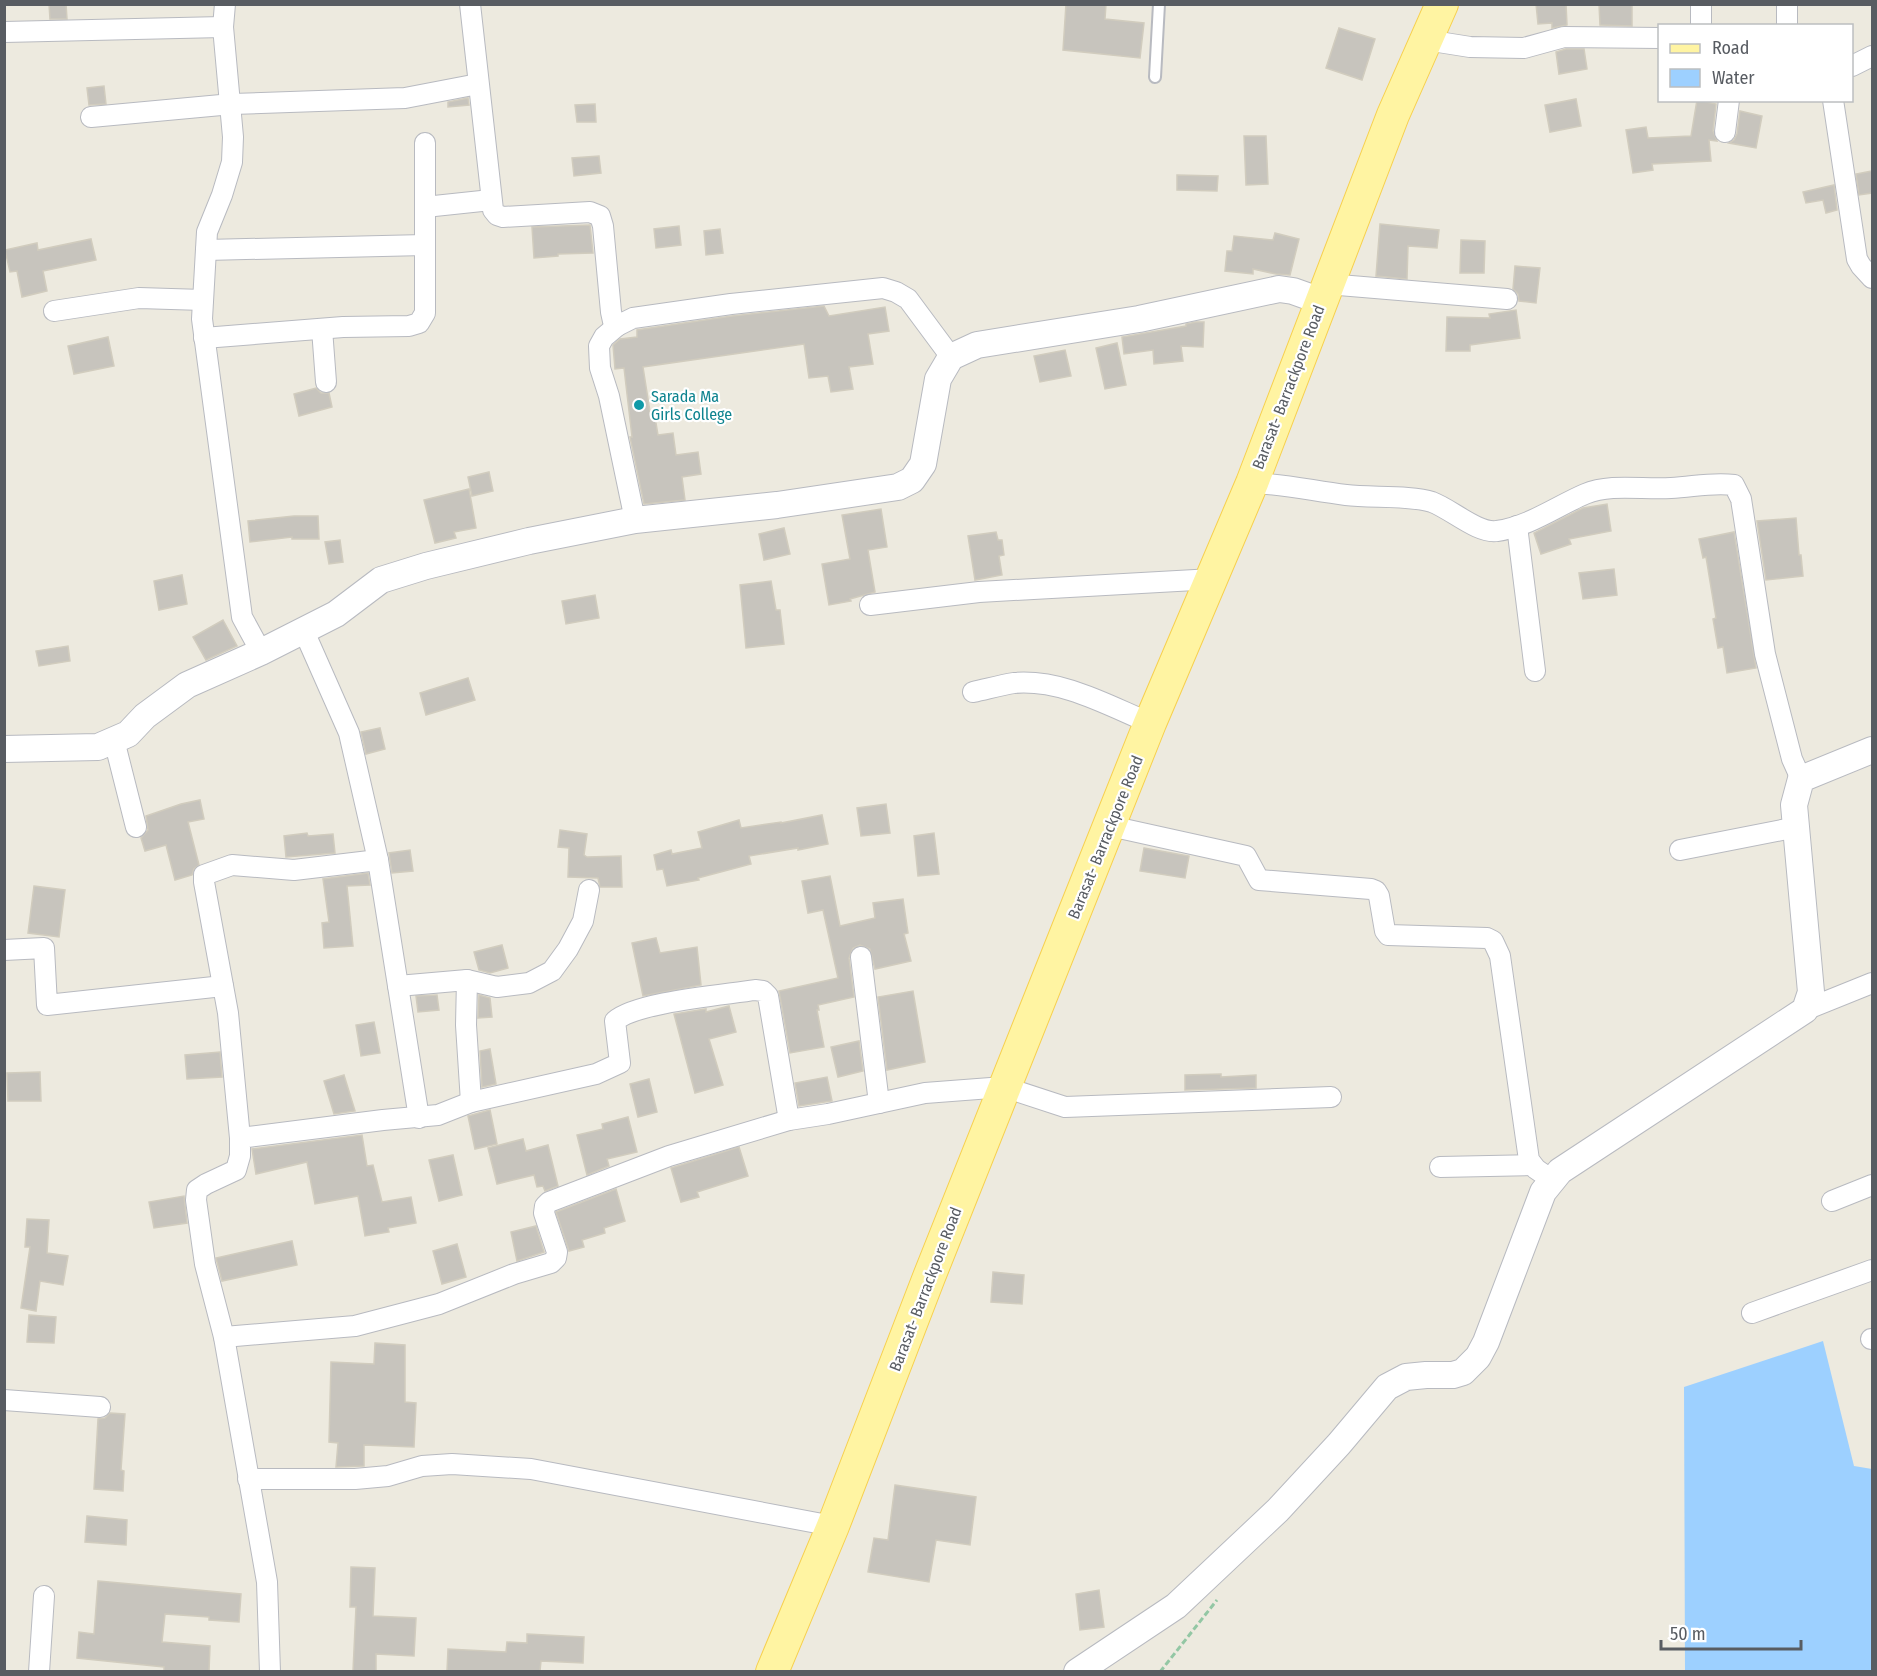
<svg xmlns="http://www.w3.org/2000/svg" width="1877" height="1676" font-family="'Fira Sans Condensed',sans-serif">
<style>
.water{fill:#9dd0ff}
.building{fill:#c7c4bd;stroke:#d1ccbe;stroke-width:1.5}
.lines{fill:none;stroke-linecap:round;stroke-linejoin:round}
.service-casing{stroke:#b8bac0;stroke-width:14}
.minor-casing{stroke:#b8bac0;stroke-width:22}
.tertiary-casing{stroke:#b8bac0;stroke-width:28}
.primary-casing{stroke:#f7d04e;stroke-width:34}
.path{stroke:#93c7a4;stroke-width:3;stroke-dasharray:6 3;stroke-linecap:butt}
.service{stroke:#fff;stroke-width:10}
.minor{stroke:#fff;stroke-width:20}
.tertiary{stroke:#fff;stroke-width:26}
.primary{stroke:#fff4a2;stroke-width:32}
.culture-dot{fill:#0f9aa8;stroke:#fff;stroke-width:2}
.labels{text-anchor:middle;stroke-width:4.5;stroke-linejoin:round;paint-order:stroke}
.street-label{font-size:16px;fill:#585c62;stroke:#fff}
.culture-label{font-size:16px;fill:#0d838f;stroke:#fff;text-anchor:start}
</style>
<rect width="100%" height="100%" fill="#edeadf"/>
<polygon class="water" points="1823,1341 1854,1466 1872,1469 1872,1671 1685,1671 1684,1387"/>
<g class="building">
<polygon points="49,4 66,4 67,19 50,19"/>
<polygon points="1066,4 1106,4 1105,19 1144,23 1140,58 1063,50"/>
<polygon points="1536,4 1566,4 1567,25 1552,28 1552,23 1538,24"/>
<polygon points="1599,4 1632,4 1632,26 1600,25"/>
<polygon points="1339,28 1375,39 1362,80 1326,68"/>
<polygon points="1566,49 1584,49 1587,69 1559,74 1556,52"/>
<polygon points="104,86 106,104 89,105 87,88"/>
<polygon points="468,98 469,105 448,107 448,102"/>
<polygon points="1576,99 1581,126 1550,132 1545,105"/>
<polygon points="1697,100 1716,104 1713,131 1717,141 1709,140 1711,161 1652,164 1653,170 1633,173 1626,130 1646,127 1648,138 1691,136"/>
<polygon points="595,104 596,122 577,122 575,105"/>
<polygon points="1740,111 1762,116 1756,148 1729,143 1734,140 1737,134"/>
<polygon points="1244,136 1266,136 1268,184 1246,185"/>
<polygon points="599,156 601,173 574,176 572,158"/>
<polygon points="1872,171 1872,193 1859,195 1856,174"/>
<polygon points="1177,175 1218,176 1217,191 1177,190"/>
<polygon points="1834,185 1837,210 1826,213 1823,200 1806,203 1803,192"/>
<polygon points="1380,224 1439,230 1437,248 1408,246 1407,279 1376,276"/>
<polygon points="590,225 593,253 558,254 558,256 534,258 532,227"/>
<polygon points="679,226 681,245 656,248 654,229"/>
<polygon points="720,229 723,253 706,255 704,231"/>
<polygon points="1275,233 1299,239 1290,275 1276,274 1253,269 1253,274 1225,271 1227,251 1232,251 1234,236 1273,240"/>
<polygon points="91,239 96,260 43,271 47,291 22,297 17,271 10,272 5,250 37,243 38,250"/>
<polygon points="1461,240 1485,241 1484,273 1460,273"/>
<polygon points="1515,266 1540,268 1536,303 1519,301 1518,294 1513,289"/>
<polygon points="824,306 829,316 885,307 889,331 868,334 873,364 849,367 853,389 831,392 828,376 809,378 804,344 643,367 651,418 655,417 658,435 673,433 676,455 698,452 701,474 682,477 685,500 644,504 630,437 632,437 624,368 615,369 613,345 620,339 637,337 637,330 732,316"/>
<polygon points="1516,310 1520,338 1470,345 1470,351 1446,351 1447,317 1490,318 1489,314"/>
<polygon points="1196,322 1204,322 1203,347 1181,346 1183,361 1154,364 1153,350 1124,354 1122,337 1186,326 1186,324"/>
<polygon points="108,337 114,366 74,374 68,346"/>
<polygon points="1117,343 1126,385 1105,389 1096,348"/>
<polygon points="1065,350 1071,376 1040,382 1034,356"/>
<polygon points="316,388 321,393 329,393 332,407 299,416 294,394"/>
<polygon points="489,472 493,491 472,496 468,477"/>
<polygon points="469,489 476,528 454,532 456,538 435,543 424,500"/>
<polygon points="1607,504 1611,531 1569,539 1571,544 1541,554 1534,533 1583,508"/>
<polygon points="881,509 887,547 868,550 875,592 850,599 851,601 829,605 822,564 850,559 842,515"/>
<polygon points="294,516 318,516 319,539 292,539 292,537 250,542 248,521"/>
<polygon points="1796,518 1799,555 1801,555 1803,576 1766,580 1757,521"/>
<polygon points="784,528 790,554 764,560 759,534"/>
<polygon points="996,532 998,540 1002,540 1004,555 999,556 1002,575 975,580 968,536"/>
<polygon points="1734,532 1756,668 1727,673 1723,647 1718,648 1713,619 1716,618 1706,557 1703,558 1699,539"/>
<polygon points="340,540 343,562 329,564 325,542"/>
<polygon points="1614,569 1617,595 1583,599 1579,573"/>
<polygon points="182,575 187,604 159,610 154,581"/>
<polygon points="771,581 776,610 780,610 784,644 746,648 740,585"/>
<polygon points="595,595 599,618 566,624 562,601"/>
<polygon points="223,620 237,646 206,660 193,637"/>
<polygon points="68,646 70,661 39,666 36,651"/>
<polygon points="468,678 475,700 426,715 420,693"/>
<polygon points="380,728 385,749 366,754 361,732"/>
<polygon points="200,800 204,819 188,822 199,865 194,869 192,875 175,880 166,845 145,851 141,838 148,830 146,816 181,804"/>
<polygon points="886,804 890,833 861,836 857,808"/>
<polygon points="822,815 828,844 798,850 798,848 749,856 751,864 698,878 699,880 667,886 663,869 657,870 654,855 671,850 672,854 702,848 698,832 739,820 741,828 781,822 781,823"/>
<polygon points="560,830 587,834 584,855 587,857 621,856 622,887 600,887 598,878 568,877 569,848 558,847"/>
<polygon points="307,833 308,836 333,834 335,853 286,857 284,836"/>
<polygon points="934,833 939,874 918,876 914,836"/>
<polygon points="1144,848 1189,856 1185,878 1140,871"/>
<polygon points="410,850 413,871 392,873 389,853"/>
<polygon points="368,873 370,885 347,886 353,946 324,948 322,923 329,922 323,879"/>
<polygon points="830,876 840,926 875,918 873,903 903,899 908,933 904,934 911,961 875,969 870,949 860,945 853,948 849,958 854,997 818,1005 819,1010 817,1010 824,1047 790,1053 779,991 838,978 823,910 808,913 802,881"/>
<polygon points="34,886 65,890 59,937 28,933"/>
<polygon points="656,938 660,953 697,947 701,985 643,996 632,943"/>
<polygon points="502,945 508,968 490,973 479,970 474,952"/>
<polygon points="913,991 925,1062 887,1070 878,997"/>
<polygon points="437,995 439,1010 418,1012 416,996"/>
<polygon points="479,995 490,998 492,1017 478,1018"/>
<polygon points="729,1006 736,1032 709,1039 723,1085 695,1093 674,1014 706,1009 706,1012"/>
<polygon points="374,1022 380,1053 361,1056 356,1025"/>
<polygon points="859,1041 863,1071 838,1077 831,1047"/>
<polygon points="490,1049 496,1084 482,1087 480,1051"/>
<polygon points="220,1052 222,1077 187,1079 185,1055"/>
<polygon points="40,1072 41,1101 8,1101 7,1073"/>
<polygon points="1221,1074 1221,1077 1256,1075 1256,1088 1185,1090 1185,1075"/>
<polygon points="344,1075 355,1111 334,1114 324,1081"/>
<polygon points="827,1077 832,1101 799,1106 795,1083"/>
<polygon points="649,1079 657,1112 638,1117 630,1084"/>
<polygon points="490,1110 497,1144 475,1149 468,1116"/>
<polygon points="628,1117 637,1152 607,1159 609,1166 587,1175 577,1135 603,1129 602,1124"/>
<polygon points="362,1135 367,1166 373,1165 382,1202 411,1197 416,1223 388,1228 389,1232 365,1236 358,1196 315,1204 307,1162 256,1174 252,1149"/>
<polygon points="523,1139 526,1151 548,1145 558,1186 545,1191 543,1186 537,1187 534,1175 497,1184 488,1148"/>
<polygon points="739,1147 748,1176 697,1192 699,1197 681,1202 671,1168"/>
<polygon points="453,1155 462,1195 439,1201 429,1160"/>
<polygon points="616,1189 625,1221 604,1228 605,1233 582,1240 584,1247 569,1251 556,1212"/>
<polygon points="184,1196 187,1223 154,1228 149,1202"/>
<polygon points="27,1219 49,1220 47,1253 68,1256 63,1285 40,1281 36,1311 21,1308 30,1247 25,1247"/>
<polygon points="536,1226 544,1252 517,1261 511,1232"/>
<polygon points="292,1241 297,1265 222,1281 216,1258"/>
<polygon points="457,1244 466,1277 442,1284 433,1251"/>
<polygon points="993,1272 1024,1275 1022,1304 991,1302"/>
<polygon points="29,1315 56,1317 54,1343 27,1342"/>
<polygon points="375,1343 405,1345 405,1402 416,1403 414,1447 364,1445 364,1466 336,1467 338,1443 329,1442 331,1362 374,1364"/>
<polygon points="110,1413 125,1414 121,1470 124,1471 123,1491 94,1489 98,1419 105,1418"/>
<polygon points="895,1485 976,1497 970,1545 936,1540 929,1582 868,1572 874,1538 888,1540"/>
<polygon points="87,1516 127,1520 126,1545 85,1542"/>
<polygon points="351,1567 375,1568 373,1616 416,1618 414,1656 376,1654 376,1671 353,1671 356,1607 350,1607"/>
<polygon points="98,1581 241,1594 239,1622 209,1620 209,1617 165,1614 162,1642 210,1646 209,1671 164,1671 164,1667 77,1658 79,1632 94,1634"/>
<polygon points="1099,1590 1104,1627 1080,1630 1076,1594"/>
<polygon points="527,1634 584,1637 583,1663 541,1661 540,1671 447,1671 448,1649 506,1652 507,1642 527,1643"/>
</g>
<g class="lines">
<g class="service-casing">
<polyline id="service" points="1155,77 1159,4"/>
</g>
<g class="minor-casing">
<g id="minor">
<polyline points="225,4 223,27 233,137 232,162 222,195 207,232 202,319 242,617 261,652"/>
<polyline points="470,4 493,210 497,215 503,217 590,212 600,216 603,226 611,312 613,321 617,326 633,318 731,304 883,288 896,292 908,299 951,357"/>
<polyline points="1701,4 1701,26"/>
<polyline points="1787,4 1787,26"/>
<polyline points="4,32 223,27"/>
<polyline points="1426,40 1470,47 1524,48 1564,37 1660,38"/>
<polyline points="1852,66 1872,56"/>
<polyline points="1833,100 1857,259 1861,266 1872,278"/>
<polyline points="91,117 232,104 405,98 478,84"/>
<polyline points="1725,132 1729,100"/>
<polyline points="425,207 491,200"/>
<polyline points="206,250 425,245"/>
<polyline points="1327,284 1507,299"/>
<polyline points="54,311 139,298 203,300"/>
<polyline points="617,326 604,337 599,346 600,368 609,396 635,520"/>
<polyline points="322,329 326,382"/>
<polyline points="204,338 343,327 409,326 419,323 425,313 425,143"/>
<path d="M1252,483C1285,484 1313,491 1346,495C1370,498 1411,495 1432,502C1451,509 1478,534 1497,531C1528,527 1557,506 1585,494C1611,483 1643,490 1671,488C1693,487 1712,482 1734,485L1741,499L1765,654L1792,759L1801,779"/>
<polyline points="1517,526 1535,671"/>
<polyline points="870,605 979,592 1213,579"/>
<polyline points="303,629 349,733 378,860"/>
<path d="M973,692C987,689 1001,685 1014,683C1062,679 1107,705 1150,723"/>
<polyline points="114,740 136,827"/>
<polyline points="1110,826 1246,856 1259,880 1371,889 1376,891 1379,896 1385,931 1388,935 1487,938 1493,941 1500,956 1529,1160 1536,1169 1552,1180"/>
<polyline points="1680,850 1797,827"/>
<polyline points="4,950 44,948 47,1005 223,986"/>
<polyline points="861,957 879,1103"/>
<polyline points="467,980 466,1025 471,1102"/>
<polyline points="398,986 467,980 497,987 529,983 552,971 568,949 583,921 589,890"/>
<polyline points="1805,1010 1872,983"/>
<polyline points="240,1138 228,1013 204,882 204,875 232,865 294,870 378,860 419,1118"/>
<polyline points="1440,1167 1532,1165"/>
<polyline points="1832,1201 1872,1185"/>
<polyline points="1752,1313 1872,1270"/>
<polyline points="224,1337 355,1326 439,1304 514,1274 551,1263 556,1258 557,1252 544,1213 545,1206 549,1202 669,1156 789,1120 828,1114 925,1093 1004,1087 1065,1107 1331,1097"/>
<polyline points="1871,1339 1872,1339"/>
<polyline points="4,1400 100,1407"/>
<polyline points="248,1479 355,1479 388,1476 422,1466 452,1464 531,1469 833,1526"/>
<polyline points="39,1672 44,1596"/>
<path d="M270,1672L267,1582L224,1337L205,1264L196,1200L197,1190L206,1184L236,1170L240,1156V1138L383,1120L438,1115L471,1102L596,1074L620,1063L615,1021C636,1002 724,995 755,990L763,991L768,996L789,1120"/>
</g>
</g>
<g class="tertiary-casing">
<g id="tertiary">
<polyline points="4,749 98,747 128,734 145,716 187,685 261,652 336,614 381,580 426,566 529,541 635,520 777,505 898,487 912,480 923,464 938,379 951,357 977,345 1139,319 1279,289 1293,291 1321,301"/>
<polyline points="1077,1672 1176,1606 1278,1510 1339,1444 1387,1387 1406,1377 1426,1375 1453,1375 1463,1372 1478,1357 1486,1342 1543,1192 1560,1171 1805,1010 1811,992 1794,805 1801,779 1872,750"/>
</g>
</g>
<g class="primary-casing">
<polyline id="primary" points="772,1672 833,1526 929,1277 1150,723 1252,483 1393,115 1442,4"/>
</g>
<polyline class="path" points="1160,1672 1217,1600"/>
<use href="#service" class="service"/>
<use href="#minor" class="minor"/>
<use href="#tertiary" class="tertiary"/>
<use href="#primary" class="primary"/>
</g>
<circle class="culture-dot" cx="639" cy="405" r="6"/>
<g class="labels">
<g class="street-label">
<text transform="translate(1288 387) rotate(-69)" y="6">Barasat- Barrackpore Road</text>
<text transform="translate(1105 837) rotate(-68)" y="6">Barasat- Barrackpore Road</text>
<text transform="translate(925 1289) rotate(-69)" y="6">Barasat- Barrackpore Road</text>
</g>
<g class="culture-label">
<text x="651" y="402">Sarada Ma<tspan x="651" dy="18">Girls College</tspan></text>
</g>
</g>
<rect width="1877" height="1676" fill="none" stroke="#585c62" stroke-width="12"/>
<rect x="1658" y="24" width="195" height="78" fill="#ffffff" stroke="#bcbec0" stroke-width="1.5"/>
<rect x="1670" y="44" width="30" height="9" fill="#fff4a2" stroke="#bcbec0" stroke-width="1.5"/>
<text x="1712" y="54" font-size="18" fill="#585c62">Road</text>
<rect x="1670" y="69" width="30" height="18" fill="#9dd0ff" stroke="#bcbec0" stroke-width="1.5"/>
<text x="1712" y="84" font-size="18" fill="#585c62">Water</text>
<path d="M1661 1640v9h140v-9" fill="none" stroke="#585c62" stroke-width="3"/>
<text x="1670" y="1640" font-size="18" fill="#585c62" stroke="#ffffff" stroke-width="4.5" paint-order="stroke">50 m</text>
</svg>
